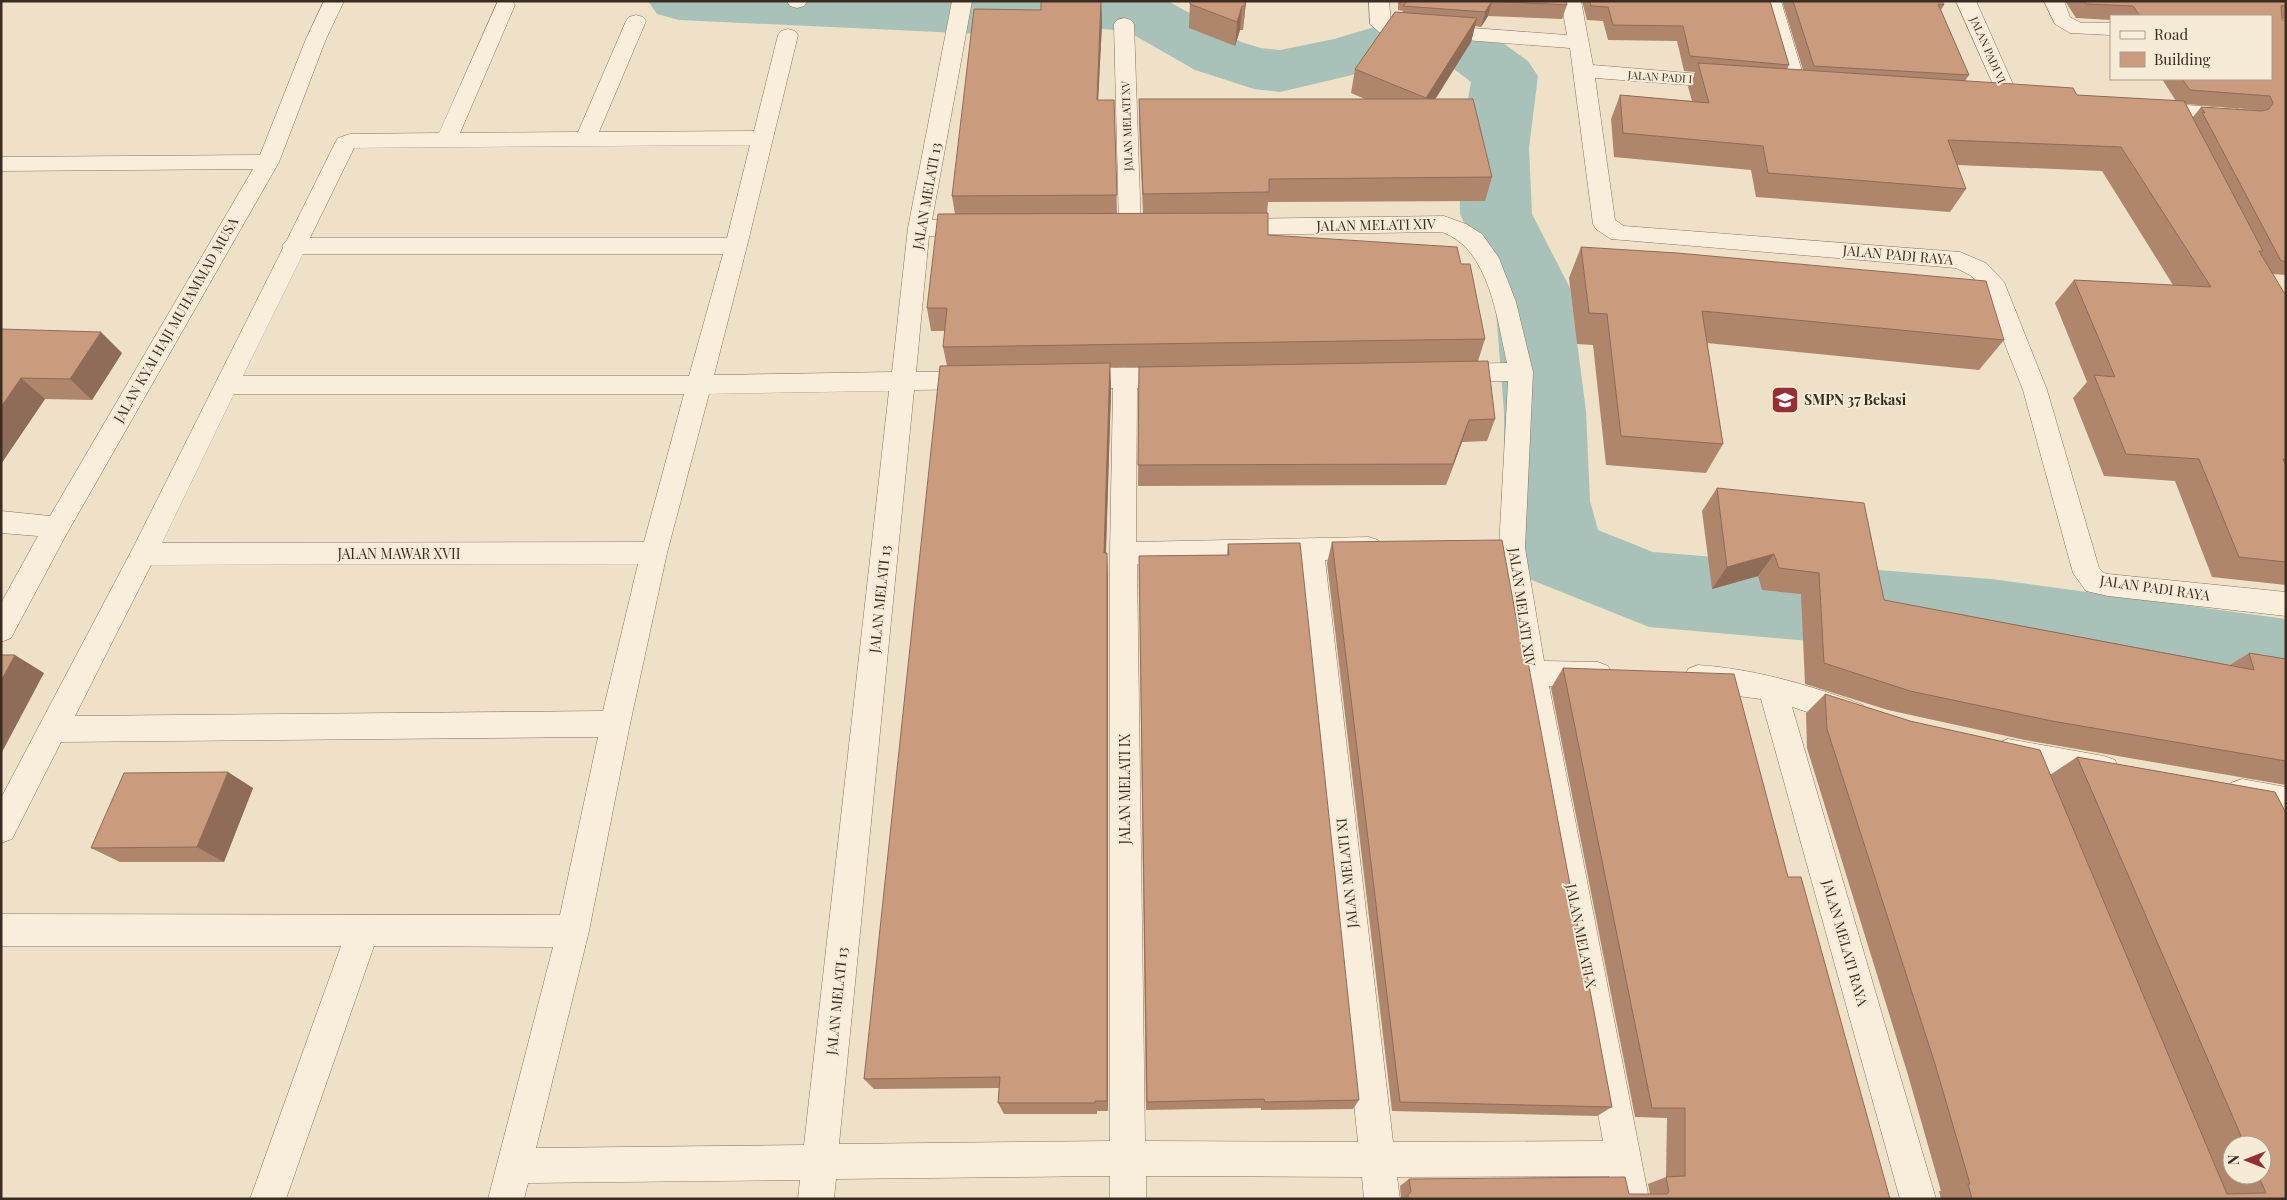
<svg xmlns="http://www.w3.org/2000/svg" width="2287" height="1200" font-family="'Playfair Display',serif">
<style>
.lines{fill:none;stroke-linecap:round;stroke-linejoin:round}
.river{fill:#a9c2b9;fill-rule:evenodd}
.minor-casing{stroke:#8a735d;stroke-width:1}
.minor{fill:#f9eedb;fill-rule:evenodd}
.wall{fill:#af856c;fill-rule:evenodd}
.shaded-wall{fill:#8e6c58}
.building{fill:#cb9b7e;stroke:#8e6c58}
.labels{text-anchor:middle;stroke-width:4;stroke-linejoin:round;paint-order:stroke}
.far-street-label{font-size:11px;fill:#3a2c20;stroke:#f5ebd7}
.street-label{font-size:14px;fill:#3a2c20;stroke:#f5ebd7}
.poi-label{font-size:14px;font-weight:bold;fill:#3a2c20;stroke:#f5ebd7;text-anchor:start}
</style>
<rect width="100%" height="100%" fill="#eee1c8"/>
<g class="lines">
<polygon class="river" points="648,1 1168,1 1241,42 1261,48 1280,50 1334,39 1385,24 1436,22 1500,41 1528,61 1538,76 1529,148 1532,214 1570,288 1586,411 1590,501 1598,530 1653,552 1991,579 2286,619 2286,700 1991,657 1649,627 1529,579 1516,553 1504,501 1504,411 1494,288 1460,214 1459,148 1471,82 1454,69 1432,62 1391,64 1348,76 1280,92 1254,89 1195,70 1127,31 1088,28 1026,36 679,20 657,14"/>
<g class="minor-casing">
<g id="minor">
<polygon points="324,1 344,1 326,39 279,162 66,535 11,638 1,642 1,603 38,536 1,533 1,511 50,516 253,169 1,171 1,157 260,155 306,39"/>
<path d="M498,1H512L515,5L460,133L578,132L626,21L629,17L636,15L643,17L646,21L599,132L754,131L778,35L781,31L788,29L795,31L798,35L747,246L714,375L892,372L908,228L952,1H972L932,220H974L982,223L985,228L982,233L974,236H929L916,372L977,371L986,373L989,380L986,387L977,389L914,390L839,1144L1110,1141V553L1113,388H1072L1063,386L1060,379L1063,372C1080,367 1169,366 1186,371L1189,378L1186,385L1177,387L1137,388L1136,542L1369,537L1378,540L1382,548L1378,556L1369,559L1325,560L1393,1142L1603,1141L1518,673L1499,548L1508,381L1452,382L1443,379L1440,373L1443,367L1452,364L1507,363C1497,320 1490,249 1442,232L1232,235L1224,232L1221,227L1224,222L1232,219L1444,216L1466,224L1482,234L1499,258L1516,302L1533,372L1525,548L1544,661L1598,662L1608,666L1612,675L1608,684L1598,688L1549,686L1649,1199H1613L1609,1176L1397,1177L1400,1199H1364L1362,1177L1146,1176V1199H1110V1176L836,1179L834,1199H798L800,1180L528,1183L524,1199H488L553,947L374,946L286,1199H250L341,946H1V914L560,915L598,737L61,742L12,839L1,843V798L134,546L283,248L282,246L287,240L335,143L338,138L350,134L439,133ZM750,145L727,238H310L354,148ZM303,254H723L689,376H243ZM889,391L804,1145L536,1148L589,931L630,724L667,553L709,394ZM234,394H684L644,542L162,543ZM1298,561L1358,1142L1145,1141L1137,564ZM638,564L603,711L75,716L151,565Z"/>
<polygon points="787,1 807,1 807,2 804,6 797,8 790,6"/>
<polygon points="1369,1 1389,1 1391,22 1567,35 1561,1 1581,1 1593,65 1736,77 1739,82 1736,87 1729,88 1595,78 1615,220 1624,226 1960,252 1986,263 2004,282 2047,390 2099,568 2104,573 2108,574 2286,592 2286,616 2108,596 2086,591 2073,573 2023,390 1982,286 1970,275 1956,268 1611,239 1596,229 1593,224 1570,48 1386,34 1379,32 1370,24"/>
<polygon points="1761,1 1781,1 1807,88 1804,93 1797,94 1790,93 1787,88"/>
<polygon points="1956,1 1976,1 2020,100 2017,105 2010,107 2003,105 2000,100"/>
<polygon points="2044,1 2064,1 2070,17 2081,23 2111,23 2111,35 2070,33 2055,24"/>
<polygon points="1124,18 1131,20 1134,24 1141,228 1138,233 1130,236 1122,233 1119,228 1114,24 1117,20"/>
<polygon points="2170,104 2234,108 2241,110 2244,115 2241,120 2234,122 2163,116 2160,111 2163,106"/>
<path d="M1698,665C1755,669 1810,685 1863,705L1868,714L1863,723L1853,727L1792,707L1936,1199H1900L1761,699L1698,691L1688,687L1684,678L1688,669Z"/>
<polygon points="2008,739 2104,756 2115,760 2119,770 2115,780 2104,784 2008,767 1998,763 1993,753 1998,743"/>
<polygon points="2242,779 2286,787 2286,815 2242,807 2231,803 2227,793 2231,783"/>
</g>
</g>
<use href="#minor" class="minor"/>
</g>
<g class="wall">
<polygon points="1101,1 1102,23 1098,100 1114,100 1117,214 1143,213 1139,123 1139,99 1365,99 1351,93 1355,69 1402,13 1403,11 1398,10 1398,1 1566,1 1567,5 1562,19 1488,16 1481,27 1475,26 1471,42 1435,99 1492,177 1485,201 1268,202 1267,213 1268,235 1461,264 1485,339 1478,361 1495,419 1487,441 1462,442 1446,485 1138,486 1139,367 1110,367 1111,390 1106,553 1108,577 1108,1111 1097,1111 1097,1114 1004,1114 998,1103 999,1088 874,1089 864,1079 947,366 943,347 945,331 931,331 927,308 955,214 952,196 1041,10"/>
<polygon points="1190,1 1246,1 1243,30 1240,30 1235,46 1189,28"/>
<path d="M1582,1H1770L1789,65L1787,69L1803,70L1782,1H1942L1944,5L1941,10L1969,75L1965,81L2077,95L2176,101L2162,79H2271V16H2111V20L2076,18L2065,1H2286V19H2282V20H2286V275L2273,274L2286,296V585L2212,577L2175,481L2104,476L2073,398L2087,382L2055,303L2074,280L2173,285L2102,171L1957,165L1966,189L1950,212L1756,197L1751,170L1614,157L1611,119L1620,95L1692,101L1688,87L1695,72L1684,71L1677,41L1608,40L1603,21L1587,20ZM2186,104L2258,110L2201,107L2193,117Z"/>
<polygon points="1581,247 2004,340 1979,370 1707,343 1723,444 1706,473 1606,465 1593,345 1577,344 1569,278"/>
<polygon points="1,329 122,353 92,400 45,399 1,464"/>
<polygon points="1717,488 1884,600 2230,665 2249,653 2286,659 2286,785 2025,740 1888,710 1805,684 1801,594 1762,590 1758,576 1712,589 1702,511"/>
<polygon points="1332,542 1523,656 1612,1107 1597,1116 1392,1111 1327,563"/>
<polygon points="1228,544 1359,1100 1353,1109 1261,1110 1261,1108 1146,1110 1139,556 1227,555"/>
<polygon points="1563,668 1788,877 1890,1199 1401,1199 1400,1186 1409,1179 1629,1194 1650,1194 1648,1184 1666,1177 1667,1118 1635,1117 1551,688"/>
<path d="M1825,694L1910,721L2040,750L2050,775L2077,757L2275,792L2286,813V1199H1941L1939,1191H1941L1908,1075L1807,748L1806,713ZM2232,1145H2262V1175H2232Z"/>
<polygon points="253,788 224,862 120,862 91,848"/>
</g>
<g class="shaded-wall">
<polygon points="1101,1 1102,23 1097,123 1097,100"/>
<polygon points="1245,1 1246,1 1243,30"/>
<polygon points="1492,1 1488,16 1481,27 1485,12"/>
<polygon points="1242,6 1240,30 1235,46 1237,22"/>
<polygon points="1477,18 1471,42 1421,122 1426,98"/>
<polygon points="101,332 122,353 92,400 70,379"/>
<polygon points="1110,363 1111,390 1105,577 1104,553"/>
<polygon points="21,378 45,399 1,464 1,407"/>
<polygon points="1469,420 1462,442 1446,485 1453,464"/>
<polygon points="1107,553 1108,577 1108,1111 1107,1101"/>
<polygon points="1774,554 1758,576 1712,589 1727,567"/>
<polygon points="15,655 44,673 1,754 1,681"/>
<polygon points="228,772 253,788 224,862 197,847"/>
</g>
<g class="building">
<polygon points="1041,1 1101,1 1097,100 1114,100 1117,195 952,196 974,9 1041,10"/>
<polygon points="1190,1 1245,1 1245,6 1242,6 1237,22 1190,4"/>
<polygon points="1407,1 1566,1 1567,5 1492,1 1485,12 1403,6"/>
<polygon points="1590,1 1770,1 1789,65 1690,56 1683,26 1613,25 1608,7 1591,6"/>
<polygon points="1793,1 1942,1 1944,5 1938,4 1969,75 1814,66"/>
<polygon points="2084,1 2286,1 2286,5 2281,6 2282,20 2286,20 2286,261 2281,261 2202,112 2205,113 2201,107 2262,111 2269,109 2273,103 2270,96 2190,90 2182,79 2271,79 2271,16 2140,16 2133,6 2086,4"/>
<polygon points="1395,12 1477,18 1426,98 1355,69"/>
<polygon points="1698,63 2073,88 2077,95 2184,101 2263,251 2259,251 2286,296 2286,460 2283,459 2286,466 2286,562 2239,557 2199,459 2126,454 2094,375 2115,377 2074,280 2211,287 2121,147 1948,140 1966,189 1768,173 1763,146 1623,133 1620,95 1709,103"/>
<polygon points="1139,99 1473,99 1492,177 1269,179 1269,192 1143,194"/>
<polygon points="1268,213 1268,235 1457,247 1461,264 1470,264 1485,339 943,347 947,308 927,308 938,214"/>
<polygon points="1581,247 1677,253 1986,281 2004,340 1702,311 1723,444 1621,436 1607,314 1589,313"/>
<polygon points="1,329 101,332 70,379 21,378 1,407"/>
<polygon points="1488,361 1495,419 1469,420 1453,464 1138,465 1139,367"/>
<polygon points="1110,363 1104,553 1107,553 1107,1101 1095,1101 1095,1103 998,1103 1000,1077 864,1079 940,366"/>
<polygon points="1717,488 1864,503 1884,600 2254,670 2249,653 2286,659 2286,761 2052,721 1910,691 1824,663 1819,573 1779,568 1774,554 1727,567"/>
<polygon points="1502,540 1523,656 1527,657 1612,1107 1400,1102 1332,542"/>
<polygon points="1300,543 1359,1100 1265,1102 1264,1099 1147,1102 1139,556 1229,555 1228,544"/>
<polygon points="1,655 15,655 1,681"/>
<polygon points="1563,668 1734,674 1788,877 1801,877 1890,1199 1408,1199 1408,1194 1411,1192 1409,1179 1625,1177 1629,1194 1667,1194 1669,1192 1666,1177 1685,1176 1685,1108 1652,1108"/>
<polygon points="1825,694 1910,721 2040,750 2227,1194 2266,1193 2258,1175 2262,1175 2262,1145 2245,1145 2077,757 2275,792 2286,813 2286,1199 1972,1199 1968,1184 1970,1184 1935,1064 1827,729"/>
<polygon points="228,772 197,847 91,848 124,773"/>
</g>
<defs>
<g id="school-square" transform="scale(1.4375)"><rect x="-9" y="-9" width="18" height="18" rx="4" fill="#982e33" stroke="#f5ebd7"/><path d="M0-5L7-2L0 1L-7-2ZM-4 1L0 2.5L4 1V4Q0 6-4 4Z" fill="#fff"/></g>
</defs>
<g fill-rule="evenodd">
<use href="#school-square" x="1785" y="400"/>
</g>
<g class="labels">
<g class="far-street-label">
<text transform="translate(1988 50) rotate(66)" y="4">JALAN PADI VI</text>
<text transform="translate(1660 77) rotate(4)" y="4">JALAN PADI I</text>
<text transform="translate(1127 126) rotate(-92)" y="4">JALAN MELATI XV</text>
</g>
<g class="street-label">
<text transform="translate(927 196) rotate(-80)" y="5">JALAN MELATI 13</text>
<text transform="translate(1376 225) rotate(-1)" y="5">JALAN MELATI XIV</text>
<text transform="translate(1898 255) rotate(5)" y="5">JALAN PADI RAYA</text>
<text transform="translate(176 320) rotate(-60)" y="5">JALAN KYAI HAJI MUHAMMAD MUSA</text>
<text x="399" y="559">JALAN MAWAR XVII</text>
<text transform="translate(2155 588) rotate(8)" y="5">JALAN PADI RAYA</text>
<text transform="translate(880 599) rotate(-84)" y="5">JALAN MELATI 13</text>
<text transform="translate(1522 607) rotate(82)" y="5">JALAN MELATI XIV</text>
<text transform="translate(1125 789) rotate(-90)" y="5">JALAN MELATI IX</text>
<text transform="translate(1347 873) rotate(-96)" y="5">JALAN MELATI XI</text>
<text transform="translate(1581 936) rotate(79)" y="5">JALAN MELATI X</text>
<text transform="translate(1845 943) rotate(74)" y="5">JALAN MELATI RAYA</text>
<text transform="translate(837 1001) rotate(-84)" y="5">JALAN MELATI 13</text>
</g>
<g class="poi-label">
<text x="1804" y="405">SMPN 37 Bekasi</text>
</g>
</g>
<rect width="2287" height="1200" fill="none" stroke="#3a2c20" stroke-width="5"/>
<rect x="2110" y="15" width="162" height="65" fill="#f5ebd7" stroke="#aa9f8e"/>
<rect x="2120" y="31" width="25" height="8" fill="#f9eedb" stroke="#aa9f8e"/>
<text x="2154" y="40" font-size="15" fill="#3a2c20">Road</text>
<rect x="2120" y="52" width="25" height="15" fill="#cb9b7e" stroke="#aa9f8e"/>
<text x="2154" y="65" font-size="15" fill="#3a2c20">Building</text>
<g transform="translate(2247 1160) rotate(270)"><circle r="24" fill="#f5ebd7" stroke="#aa9f8e"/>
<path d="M0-4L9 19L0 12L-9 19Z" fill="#982e33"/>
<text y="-8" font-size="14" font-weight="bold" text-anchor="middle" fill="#3a2c20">N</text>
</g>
</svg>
